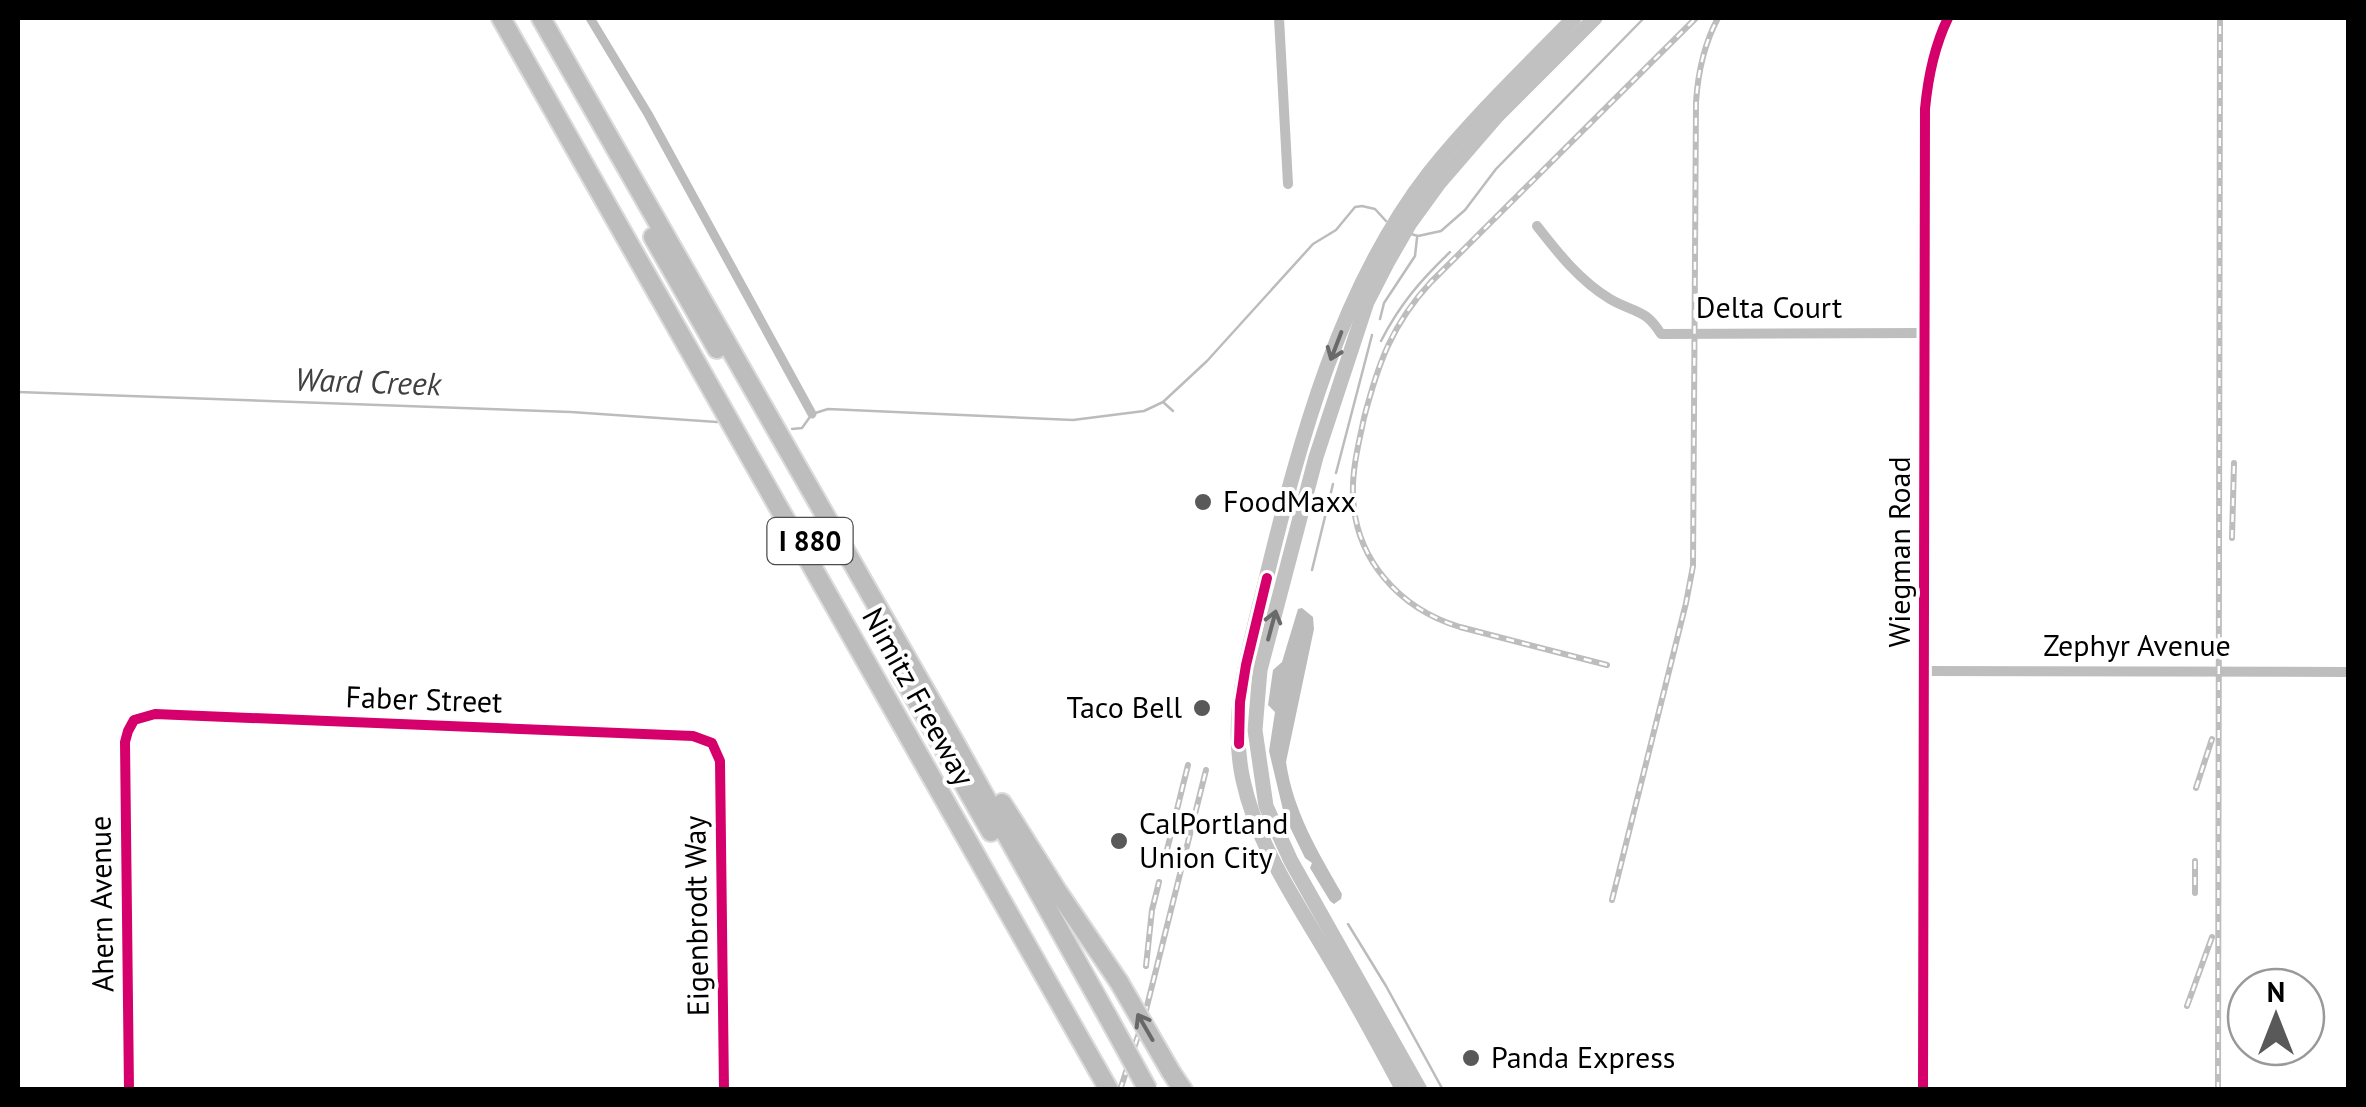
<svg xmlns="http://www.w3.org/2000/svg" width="2366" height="1107" font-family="'PT Sans',sans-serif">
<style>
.water{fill:#bcbcbc}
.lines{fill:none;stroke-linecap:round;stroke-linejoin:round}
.stream{stroke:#bcbcbc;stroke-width:2.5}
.canal{stroke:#bcbcbc;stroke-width:9}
.highway-casing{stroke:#dbdbdb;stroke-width:22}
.street{stroke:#bebebe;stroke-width:10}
.secondary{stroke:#c1c1c1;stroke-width:15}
.highway{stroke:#bdbdbd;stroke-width:18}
.rail-casing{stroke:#bdbdbd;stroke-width:6}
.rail{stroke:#fff;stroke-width:2.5;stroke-dasharray:8;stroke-linecap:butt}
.highway-bridge-casing{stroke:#dbdbdb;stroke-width:22;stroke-linecap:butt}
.highway-bridge{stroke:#bdbdbd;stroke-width:18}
.cycleway-casing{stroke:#fff;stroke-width:16}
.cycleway{stroke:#d6006c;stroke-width:10}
.oneway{stroke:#6a6a6a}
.oneway2{stroke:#686868}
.poi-dot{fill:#595959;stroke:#fff;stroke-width:4}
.labels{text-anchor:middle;stroke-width:8;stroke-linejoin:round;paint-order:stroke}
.shield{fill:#fff;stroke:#4c4c4c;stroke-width:2.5}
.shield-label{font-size:28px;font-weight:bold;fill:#000}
.street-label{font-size:30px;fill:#000;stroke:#fff}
.poi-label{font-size:30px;fill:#000;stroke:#fff;text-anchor:start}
.water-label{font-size:32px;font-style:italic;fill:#404040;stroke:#fff}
</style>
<rect width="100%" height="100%" fill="#fff"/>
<path class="water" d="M1302,608L1313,617L1314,629L1286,762C1293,811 1318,852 1342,894L1341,899L1334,904L1330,901L1310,868L1312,863L1305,858L1285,817L1281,816L1283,810L1269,751L1275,712L1268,705L1273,670L1282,662L1298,609Z"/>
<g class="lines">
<g class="stream">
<polyline points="1411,234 1418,236 1441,231 1465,210 1496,169 1644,18"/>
<polyline points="1380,319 1384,303 1415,256 1417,238"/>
<path d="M1381,341C1400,304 1420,281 1450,252"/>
<polyline points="18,392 571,412 717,422"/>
<polyline points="1163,402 1173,411"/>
<polyline points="792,429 802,428 812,414 828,409 1073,420 1144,411 1163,402 1207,361 1313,244 1336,230 1355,207 1362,206 1375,209 1386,221"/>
<polyline points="1336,473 1372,335"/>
<polyline points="1312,570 1333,484"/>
<polyline points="1348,924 1386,986 1443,1090"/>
</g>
<polyline class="canal" points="590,18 648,114 812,414"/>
<g class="highway-casing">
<g id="highway">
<polyline points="501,18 1109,1090"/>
<polyline points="541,18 953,739 1108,1017"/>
<polyline points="653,237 717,349"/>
<polyline points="900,672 991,832"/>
<polyline points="1002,803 1058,892 1119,982"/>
<polyline points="1171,1072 1183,1090"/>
</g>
</g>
<g class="street">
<polyline points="1279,18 1288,184"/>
<path d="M1537,226C1558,253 1580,281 1610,299C1634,313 1645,308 1661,334L1925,333"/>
<polyline points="1924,671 2348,672"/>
<polyline points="129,1090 125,742 128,731 134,720 155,714 693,736 712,743 720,761 724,1090"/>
<path d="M1923,1090L1925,109C1928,77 1934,47 1948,18"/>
</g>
<g class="secondary">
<path d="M1403,1090C1379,1045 1355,1000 1329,957C1296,901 1257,845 1243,780C1228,713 1251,643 1266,579C1300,440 1340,288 1429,173C1473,118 1525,68 1574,18"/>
<polyline points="1420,1090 1291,861 1266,806 1255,730 1260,670 1316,457 1367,302 1387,263 1410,223 1439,183 1496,117 1595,18"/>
</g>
<use href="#highway" class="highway"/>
<g class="rail-casing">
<g id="rail">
<polyline points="2232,538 2234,463"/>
<path d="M1607,665L1460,627C1400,609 1354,559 1353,494C1352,469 1359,442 1364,418C1378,364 1392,324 1431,282L1696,18"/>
<polyline points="2196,788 2212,739"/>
<polyline points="1166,854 1188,765"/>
<polyline points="2195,861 2195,893"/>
<path d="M1612,900L1686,603L1693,566L1696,102C1698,72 1704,44 1718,18"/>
<polyline points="1146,966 1152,910 1159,882"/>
<polyline points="2187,1006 2212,937"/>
<polyline points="1120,1090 1144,1018 1206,770"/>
<polyline points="2218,1090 2220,18"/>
</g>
</g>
<use href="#rail" class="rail"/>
<g class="highway-bridge-casing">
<g id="highway-bridge">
<polyline points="1119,982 1171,1072"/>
<polyline points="1108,1017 1148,1090"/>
</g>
</g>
<use href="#highway-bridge" class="highway-bridge"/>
<g class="cycleway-casing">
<g id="cycleway">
<polyline points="1239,744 1240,702 1246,665 1267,578"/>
<polyline points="129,1090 125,742 128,731 134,720 155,714 693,736 712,743 720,761 724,1090"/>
<path d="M1923,1090L1925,109C1928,77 1934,47 1948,18"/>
</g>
</g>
<use href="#cycleway" class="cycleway"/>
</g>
<defs><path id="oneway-shaft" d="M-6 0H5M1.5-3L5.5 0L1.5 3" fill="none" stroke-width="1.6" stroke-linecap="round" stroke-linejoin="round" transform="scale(2.5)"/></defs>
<g class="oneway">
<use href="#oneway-shaft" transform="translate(1336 346) rotate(111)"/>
<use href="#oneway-shaft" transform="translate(1272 625) rotate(-75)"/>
</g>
<use class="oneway2" href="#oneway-shaft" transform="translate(1145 1027) rotate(-120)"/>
<g class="poi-dot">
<circle cx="1203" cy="502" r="10"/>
<circle cx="1202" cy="708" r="10"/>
<circle cx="1119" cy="841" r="10"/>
<circle cx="1471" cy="1058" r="10"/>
</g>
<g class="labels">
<rect class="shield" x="767.5" y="518" width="85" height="46" rx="8"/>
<g class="shield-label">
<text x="810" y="551">I 880</text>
</g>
<g class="street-label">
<text x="1769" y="318">Delta Court</text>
<text transform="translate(1900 552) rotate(-90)" y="10">Wiegman Road</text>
<text x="2137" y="656">Zephyr Avenue</text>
<text transform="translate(918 697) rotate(61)" y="10">Nimitz Freeway</text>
<text transform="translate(424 700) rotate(2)" y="10">Faber Street</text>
<text transform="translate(102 904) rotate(-91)" y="10">Ahern Avenue</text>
<text transform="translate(697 916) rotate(-91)" y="10">Eigenbrodt Way</text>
</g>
<g class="poi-label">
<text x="1223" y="512">FoodMaxx</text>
<text x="1182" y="718" text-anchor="end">Taco Bell</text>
<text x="1139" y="834">CalPortland<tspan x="1139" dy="34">Union City</tspan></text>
<text x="1491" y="1068">Panda Express</text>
</g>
<g class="water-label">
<text transform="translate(368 382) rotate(2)" y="11">Ward Creek</text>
</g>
</g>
<rect width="2366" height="1107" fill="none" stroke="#000000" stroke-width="40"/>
<g transform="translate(2276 1017)"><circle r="48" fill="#ffffff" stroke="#999999" stroke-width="2.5"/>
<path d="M0-8L18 38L0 25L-18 38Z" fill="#595959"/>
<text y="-15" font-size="28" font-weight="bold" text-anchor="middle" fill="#000000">N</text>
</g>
</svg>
